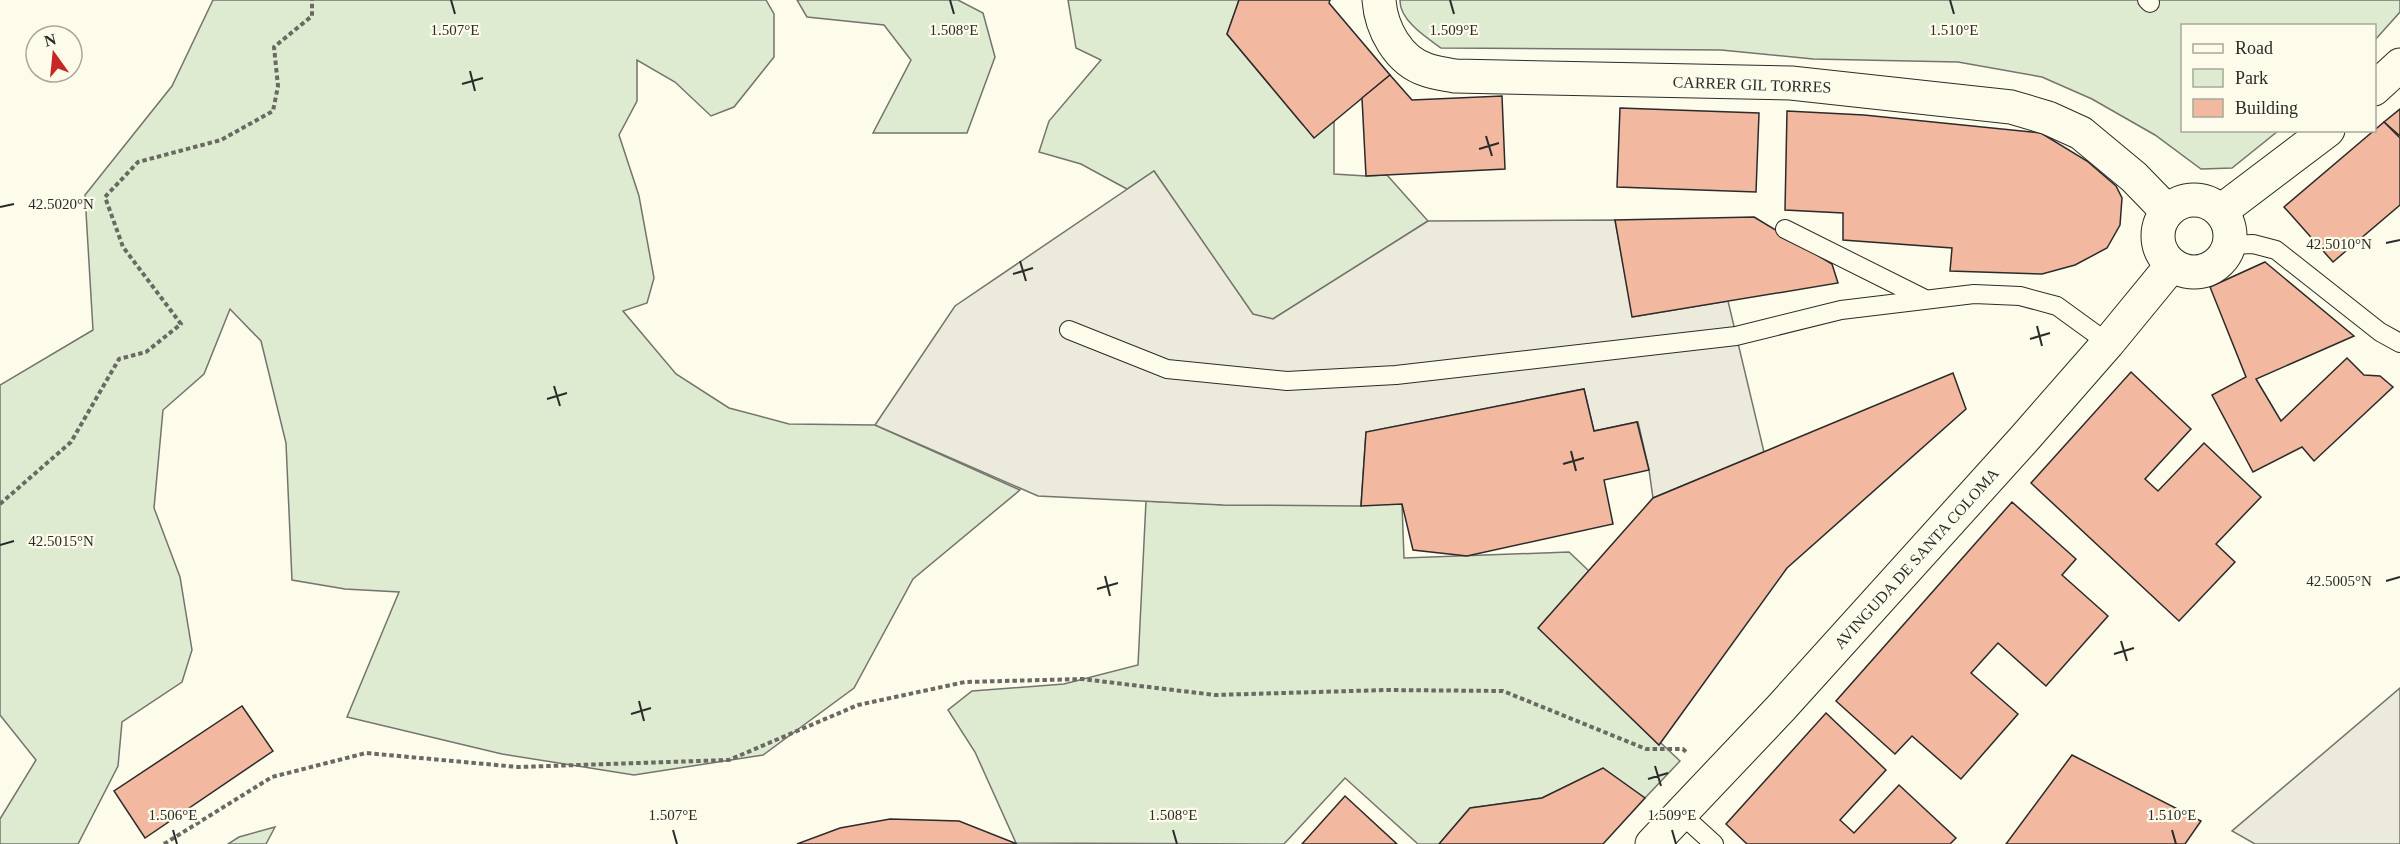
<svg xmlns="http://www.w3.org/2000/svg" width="2400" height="844" font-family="Georgia,serif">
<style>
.green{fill:#deebd1;stroke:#74746e;stroke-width:1.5}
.parking{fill:#eceadb;stroke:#74746e;stroke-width:1.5}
.building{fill:#f2b8a0;stroke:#2b2b2b;stroke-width:1.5}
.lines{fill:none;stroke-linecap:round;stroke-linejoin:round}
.service-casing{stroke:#2b2b2b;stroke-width:20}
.minor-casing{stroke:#2b2b2b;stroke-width:35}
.primary-casing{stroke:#2b2b2b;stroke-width:35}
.path{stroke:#6a6964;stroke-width:4;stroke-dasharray:4.5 3;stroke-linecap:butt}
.service{stroke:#fdfbea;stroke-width:18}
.minor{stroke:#fdfbea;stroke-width:33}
.primary{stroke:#fdfbea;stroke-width:33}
.ticks{fill:none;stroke:#2b2b2b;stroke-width:2}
.labels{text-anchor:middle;stroke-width:4.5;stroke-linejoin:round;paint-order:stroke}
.street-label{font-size:16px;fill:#2b2b2b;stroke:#fdfbea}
.ticks-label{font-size:15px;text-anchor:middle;fill:#2b2b2b;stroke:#fdfbea;stroke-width:4.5;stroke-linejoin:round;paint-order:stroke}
</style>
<rect width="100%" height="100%" fill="#fdfbea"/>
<g class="green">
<polygon points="213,0 766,0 774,14 774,57 734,107 711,116 675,82 637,60 637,101 619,135 639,196 654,278 647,303 623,311 676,374 729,408 789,424 875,425 1020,490 913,579 854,688 763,755 634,775 502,754 347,717 399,592 345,589 292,580 286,443 261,341 230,309 204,374 163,410 154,508 180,577 192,650 182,682 122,722 118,766 78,844 0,844 0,819 36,760 0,715 0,385 93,330 85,195 172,86"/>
<polygon points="797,0 958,0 983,13 995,57 967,133 873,133 911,60 884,25 807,17"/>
<polygon points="1068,0 1239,0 1227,34 1303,125 1334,122 1334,174 1366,176 1387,175 1428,221 1273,319 1253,315 1154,171 1127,189 1081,164 1039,152 1049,121 1101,60 1076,48"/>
<path d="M1400,0H2400V12L2375,40L2374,26H2182V130L2278,131L2232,168L2201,169L2155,135L2092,99L2042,77L1958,62L1813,59L1721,50L1441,48C1427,38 1399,20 1400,0Z"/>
<polygon points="1146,501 1230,505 1402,504 1404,558 1569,552 1589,571 1539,628 1680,761 1645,798 1603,768 1542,798 1470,808 1439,844 1418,844 1345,778 1284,844 1016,843 975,752 948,710 972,691 1064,684 1138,665"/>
<polygon points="275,827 266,844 228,844 239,837"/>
</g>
<g class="parking">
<polygon points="1154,171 1253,314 1273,319 1428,221 1615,220 1633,317 1728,301 1764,452 1653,498 1649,470 1638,422 1594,431 1584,389 1366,432 1361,506 1223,505 1038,496 875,425 955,306"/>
<polygon points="2400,688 2400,844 2255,844 2232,831"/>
</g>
<g class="building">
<polygon points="1239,0 1330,0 1329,3 1390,75 1314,138 1227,34"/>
<polygon points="1390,75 1412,100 1502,96 1505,169 1366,176 1362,98"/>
<polygon points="1620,108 1759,113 1756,192 1617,187"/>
<polygon points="2400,109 2400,136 2384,122"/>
<polygon points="1787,111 1864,115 2041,133 2087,161 2116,186 2122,198 2120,225 2107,248 2075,265 2042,274 1950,271 1952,248 1843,240 1843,213 1785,210"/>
<polygon points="2384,122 2400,138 2400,205 2333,262 2284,207"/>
<polygon points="1754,217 1832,264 1838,283 1632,317 1615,220"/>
<polygon points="2265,262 2354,336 2256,379 2281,421 2347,358 2364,375 2380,376 2393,387 2314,461 2302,447 2253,472 2212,395 2246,377 2210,287"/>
<polygon points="2131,372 2191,429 2145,479 2158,491 2204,443 2261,497 2216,544 2235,562 2179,621 2031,483"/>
<polygon points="1953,373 1966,409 1787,568 1659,745 1538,628 1653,498"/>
<polygon points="1584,389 1594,431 1637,422 1649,470 1604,480 1613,524 1467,556 1413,550 1402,504 1361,506 1366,432"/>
<polygon points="2012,502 2076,559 2062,575 2108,616 2046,686 1998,643 1971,673 2018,714 1961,779 1912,736 1895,754 1836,701"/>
<polygon points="242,706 273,751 145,838 114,791"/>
<polygon points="1826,713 1886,770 1840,820 1854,833 1899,785 1956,838 1950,844 1747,844 1726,824"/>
<polygon points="2072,755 2201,821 2185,844 2006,844"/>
<polygon points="1603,768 1645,798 1603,844 1439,844 1470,808 1542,798"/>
<polygon points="1345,796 1397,844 1302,844"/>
<polygon points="890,819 959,821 1017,844 797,844 840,828"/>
</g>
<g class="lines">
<g class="service-casing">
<g id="service">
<polyline points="2147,0 2150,3"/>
<polyline points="1785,229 1923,298"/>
<polyline points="2230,245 2253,244 2276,250 2380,332 2400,343"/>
<polyline points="1069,330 1167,369 1287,381 1396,375 1736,336 1841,310 1974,294 2020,296 2057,306 2108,343"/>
<polyline points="1680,813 1714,844"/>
</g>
</g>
<g class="minor-casing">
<path id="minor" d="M1379,0C1381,28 1398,61 1427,70C1436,73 1445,74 1455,76L1791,83L2011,107L2048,118L2081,133L2134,177L2167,211"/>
</g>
<g class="primary-casing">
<g id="primary">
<polyline points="2374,89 2400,65"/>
<circle cx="2194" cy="236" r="36"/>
<polyline points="2221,211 2328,130"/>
<polyline points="1652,844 1780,709 2024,439 2108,343 2172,265"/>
</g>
</g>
<g class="path">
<polyline points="0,504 71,442 119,359 146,352 181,324 123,247 105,197 138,162 221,140 273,111 278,86 274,47 312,16 312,0"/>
<polyline points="164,844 272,777 366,753 518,767 729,760 858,705 965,682 1082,679 1215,695 1386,690 1503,691 1646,749 1683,749 1687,753"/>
</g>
<use href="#service" class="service"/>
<use href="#minor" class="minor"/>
<use href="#primary" class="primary"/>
</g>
<path class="ticks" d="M451,0L455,14M950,0L954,14M1450,0L1454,14M1950,0L1954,14M470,71L475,91M462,84L483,78M1486,136L1492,156M1479,149L1499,143M0,207L14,204M2386,243L2400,240M1020,261L1026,281M1013,274L1033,268M2037,326L2042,346M2030,339L2050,333M554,386L560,406M547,399L567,393M1571,451L1576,471M1563,464L1584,458M0,545L14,541M1105,576L1110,596M2386,581L2400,577M1097,589L1118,583M2121,641L2127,661M2114,654L2134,648M639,701L644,721M631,714L651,708M1655,766L1661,786M1648,779L1668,773M173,830L177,844M673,830L677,844M1173,830L1177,844M1672,830L1676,844M2172,830L2176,844"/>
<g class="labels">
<g class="street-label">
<text transform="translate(1752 84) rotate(2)" y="6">CARRER GIL TORRES</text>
<text transform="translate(1916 558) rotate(-48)" y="6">AVINGUDA DE SANTA COLOMA</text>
</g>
</g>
<g class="ticks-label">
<text x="455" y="35">1.507°E</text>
<text x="954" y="35">1.508°E</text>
<text x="1954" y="35">1.510°E</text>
<text x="1454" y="35">1.509°E</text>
<text x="61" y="209">42.5020°N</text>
<text x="2339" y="249">42.5010°N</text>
<text x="61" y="546">42.5015°N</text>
<text x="2339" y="586">42.5005°N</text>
<text x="173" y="820">1.506°E</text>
<text x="673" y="820">1.507°E</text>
<text x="1173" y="820">1.508°E</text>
<text x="1672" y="820">1.509°E</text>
<text x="2172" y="820">1.510°E</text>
</g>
<rect x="2181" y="24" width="195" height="108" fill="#fdfbea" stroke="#a9a89e" stroke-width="1.5"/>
<rect x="2193" y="44" width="30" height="9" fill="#fdfbea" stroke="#a9a89e" stroke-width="1.5"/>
<text x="2235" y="54" font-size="18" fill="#2b2b2b">Road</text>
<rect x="2193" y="69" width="30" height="18" fill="#deebd1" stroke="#a9a89e" stroke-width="1.5"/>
<text x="2235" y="84" font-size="18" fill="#2b2b2b">Park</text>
<rect x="2193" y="99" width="30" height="18" fill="#f2b8a0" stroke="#a9a89e" stroke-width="1.5"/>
<text x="2235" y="114" font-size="18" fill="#2b2b2b">Building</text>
<g transform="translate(54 54) rotate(345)"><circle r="28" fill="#fdfbea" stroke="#a9a89e" stroke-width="1.5"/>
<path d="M0-4.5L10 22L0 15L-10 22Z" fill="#c62828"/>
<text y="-9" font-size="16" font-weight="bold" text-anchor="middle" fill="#2b2b2b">N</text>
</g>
</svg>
